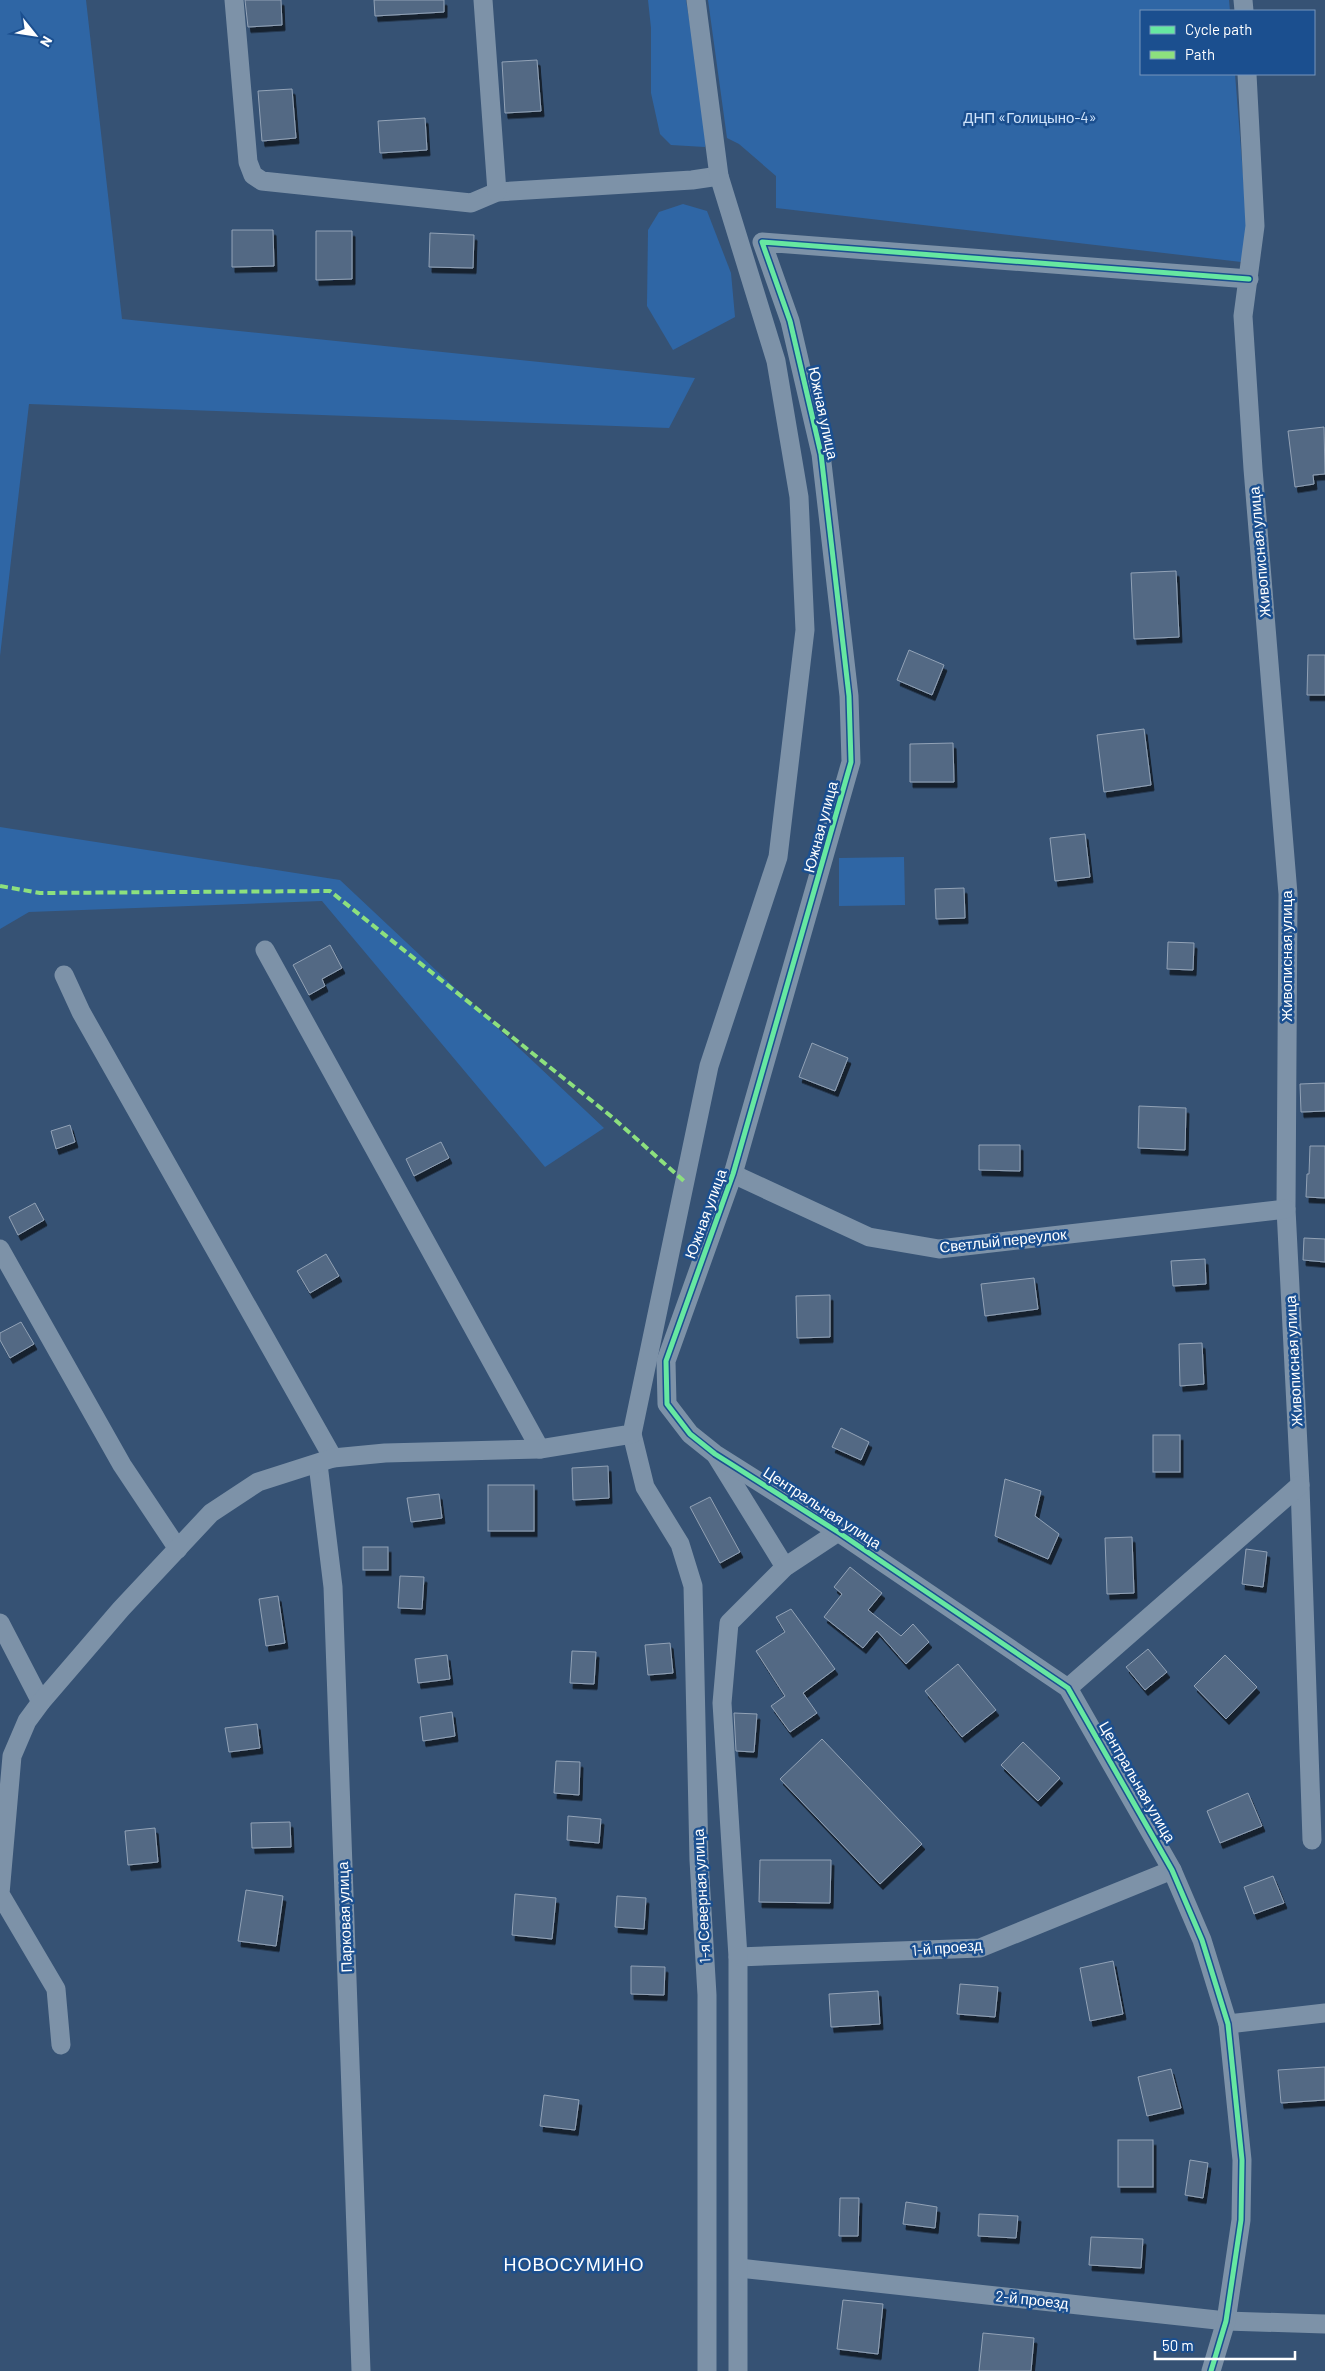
<svg xmlns="http://www.w3.org/2000/svg" width="1325" height="2371" font-family="Barlow,sans-serif">
<style>
.green{fill:#2f66a5}
.building{fill:#526984;stroke:#92a2b6;filter:url(#shadow)}
.lines{fill:none;stroke-linecap:round;stroke-linejoin:round}
.street{stroke:#7d92a8;stroke-width:19}
.quiet{stroke:#8de07e;stroke-width:4;stroke-dasharray:8 4;stroke-linecap:butt}
.cycleway-casing{stroke:#1b4f8f;stroke-width:8}
.cycleway{stroke:#66e7a1;stroke-width:5}
.labels{text-anchor:middle;stroke-width:5;stroke-linejoin:round;paint-order:stroke}
.park-label{font-size:15px;fill:#cfe3fa;stroke:#1b4f8f}
.street-label{font-size:15px;fill:#fff;stroke:#1b4f8f}
.quarter-label{font-size:18px;letter-spacing:1px;fill:#fff;stroke:#1b4f8f}
</style>
<defs>
<filter id="shadow"><feDropShadow dx="3" dy="5.5" stdDeviation="0" flood-color="#0009"/></filter>
</defs>
<rect width="100%" height="100%" fill="#365274"/>
<g class="green">
<polygon points="0,0 86,0 122,319 695,378 669,428 29,404 0,656"/>
<polygon points="648,0 686,0 708,133 705,147 671,145 660,134 651,93 651,28"/>
<polygon points="708,0 1229,0 1230,11 1141,11 1141,74 1235,74 1250,263 776,208 776,176 739,144 727,138"/>
<polygon points="683,204 707,211 731,273 735,317 673,350 647,306 648,230 659,212"/>
<polygon points="0,827 340,880 604,1128 545,1167 322,901 29,912 0,929"/>
<polygon points="904,857 905,905 839,906 839,858"/>
</g>
<g class="building">
<polygon points="245,0 281,0 282,25 248,27"/>
<polygon points="374,0 444,0 444,12 375,16"/>
<polygon points="537,60 541,111 505,113 502,62"/>
<polygon points="292,89 296,138 262,141 258,91"/>
<polygon points="425,118 427,150 380,153 378,121"/>
<polygon points="232,230 273,230 274,266 232,267"/>
<polygon points="316,231 352,231 352,279 316,280"/>
<polygon points="430,233 474,235 473,268 429,267"/>
<polygon points="1324,427 1325,474 1313,475 1314,484 1295,487 1288,431"/>
<polygon points="1176,571 1179,637 1134,639 1131,573"/>
<polygon points="909,650 944,665 932,695 897,680"/>
<polygon points="1308,655 1325,655 1325,695 1307,695"/>
<polygon points="1144,729 1151,785 1104,792 1097,735"/>
<polygon points="953,743 954,782 910,782 910,744"/>
<polygon points="1085,834 1090,877 1055,881 1050,838"/>
<polygon points="964,888 965,918 936,919 935,889"/>
<polygon points="1168,942 1194,943 1193,970 1167,969"/>
<polygon points="330,945 342,968 322,979 325,986 309,995 293,965"/>
<polygon points="812,1043 848,1058 835,1091 799,1077"/>
<polygon points="1325,1083 1325,1111 1301,1112 1300,1084"/>
<polygon points="1139,1106 1186,1108 1185,1150 1138,1148"/>
<polygon points="70,1125 75,1142 56,1149 51,1131"/>
<polygon points="441,1142 449,1158 414,1176 406,1159"/>
<polygon points="979,1145 1020,1145 1020,1171 979,1170"/>
<polygon points="1310,1146 1325,1146 1325,1198 1306,1197 1307,1174 1309,1174"/>
<polygon points="35,1203 44,1220 18,1235 9,1217"/>
<polygon points="1304,1238 1325,1239 1325,1262 1303,1260"/>
<polygon points="326,1254 339,1276 310,1293 297,1271"/>
<polygon points="1205,1259 1206,1284 1173,1286 1171,1261"/>
<polygon points="1034,1278 1038,1309 985,1316 981,1284"/>
<polygon points="830,1295 830,1337 797,1338 796,1296"/>
<polygon points="21,1322 34,1344 10,1358 0,1340 0,1333"/>
<polygon points="1202,1343 1204,1384 1180,1386 1179,1344"/>
<polygon points="841,1428 869,1442 861,1460 832,1447"/>
<rect x="1153" y="1435" width="27" height="37"/>
<polygon points="608,1466 609,1498 573,1500 572,1468"/>
<polygon points="1005,1479 1041,1491 1035,1516 1059,1534 1048,1559 995,1536"/>
<rect x="488" y="1485" width="46" height="46"/>
<polygon points="439,1494 442,1518 411,1522 407,1498"/>
<polygon points="710,1497 740,1552 720,1563 690,1507"/>
<polygon points="1132,1537 1134,1593 1107,1594 1105,1538"/>
<rect x="363" y="1547" width="25" height="23"/>
<polygon points="1246,1549 1267,1552 1263,1587 1242,1584"/>
<polygon points="850,1567 882,1593 868,1610 901,1636 913,1624 929,1642 906,1664 877,1631 863,1648 824,1617 842,1594 834,1587"/>
<polygon points="400,1576 424,1577 422,1609 398,1608"/>
<polygon points="278,1596 285,1643 266,1646 259,1599"/>
<polygon points="791,1609 835,1669 803,1693 817,1713 790,1732 771,1706 785,1696 756,1651 785,1632 776,1617"/>
<polygon points="670,1643 673,1673 648,1675 645,1645"/>
<polygon points="1148,1649 1167,1672 1145,1690 1126,1667"/>
<polygon points="572,1651 596,1652 594,1684 570,1683"/>
<polygon points="447,1655 450,1679 418,1683 415,1659"/>
<polygon points="1225,1655 1257,1687 1226,1719 1194,1686"/>
<polygon points="958,1664 996,1710 962,1737 925,1691"/>
<polygon points="452,1712 455,1736 423,1741 420,1717"/>
<polygon points="734,1713 757,1714 754,1752 736,1751"/>
<polygon points="257,1724 260,1748 229,1752 225,1728"/>
<polygon points="822,1739 922,1844 880,1884 780,1779"/>
<polygon points="1023,1742 1060,1778 1038,1801 1001,1765"/>
<polygon points="556,1761 580,1762 579,1795 554,1793"/>
<polygon points="1248,1793 1262,1826 1220,1843 1207,1811"/>
<polygon points="568,1816 601,1819 599,1843 567,1840"/>
<polygon points="290,1822 291,1847 252,1848 251,1823"/>
<polygon points="155,1828 158,1862 128,1865 125,1831"/>
<polygon points="760,1860 831,1860 830,1903 759,1902"/>
<polygon points="1273,1876 1284,1903 1254,1914 1244,1887"/>
<polygon points="246,1890 283,1896 276,1946 238,1941"/>
<polygon points="515,1894 556,1898 552,1939 512,1935"/>
<polygon points="617,1896 646,1898 644,1929 615,1927"/>
<polygon points="1113,1961 1123,2014 1090,2021 1080,1968"/>
<polygon points="631,1966 665,1967 664,1995 631,1994"/>
<polygon points="960,1984 998,1987 995,2017 957,2014"/>
<polygon points="878,1991 880,2024 831,2027 829,1994"/>
<polygon points="1325,2067 1325,2100 1281,2103 1278,2070"/>
<polygon points="1171,2069 1181,2108 1147,2116 1138,2077"/>
<polygon points="544,2095 579,2100 575,2130 540,2126"/>
<rect x="1118" y="2140" width="35" height="47"/>
<polygon points="1190,2160 1208,2163 1203,2198 1185,2195"/>
<polygon points="840,2198 859,2198 858,2236 839,2236"/>
<polygon points="906,2202 937,2207 935,2228 903,2224"/>
<polygon points="979,2214 1018,2216 1016,2238 978,2236"/>
<polygon points="1091,2237 1143,2239 1141,2268 1089,2265"/>
<polygon points="843,2300 883,2304 878,2354 837,2349"/>
<polygon points="983,2333 1034,2338 1031,2371 979,2371"/>
</g>
<g class="lines">
<g class="street">
<polyline points="234,0 248,162 253,175 262,181 471,203 497,192 692,180 719,176"/>
<polyline points="483,0 497,192"/>
<polyline points="1243,0 1244,11"/>
<polyline points="1247,74 1255,226 1243,316 1253,469 1288,894 1286,1209 1300,1485 1312,1840"/>
<polyline points="265,950 540,1449"/>
<polyline points="64,975 81,1012 333,1458"/>
<polyline points="733,1174 869,1237 939,1249 1286,1209"/>
<polyline points="0,1249 122,1465 178,1549"/>
<polyline points="632,1434 645,1487 680,1544 693,1586 699,1860 707,1995 707,2371"/>
<polyline points="717,1457 785,1567"/>
<polyline points="318,1464 333,1587 361,2371"/>
<polyline points="0,1623 41,1702"/>
<polyline points="1068,1688 1300,1485"/>
<polyline points="738,1957 980,1948 1172,1870"/>
<polyline points="1228,2024 1325,2013"/>
<polyline points="61,2045 56,1989 0,1894 12,1756 27,1721 41,1702 121,1609 211,1513 258,1482 333,1458 385,1453 540,1449 632,1434 709,1066 778,857 805,630 799,497 776,361 719,176 696,0"/>
<polyline points="739,2268 1226,2321 1325,2324"/>
<polyline points="738,2371 738,1957 722,1703 729,1623 785,1567 838,1532"/>
<polyline points="1211,2371 1226,2321 1241,2220 1242,2160 1228,2024 1202,1940 1172,1870 1068,1688 838,1532 715,1454 690,1434 667,1404 666,1361 733,1174 851,762 849,696 821,454 790,321 762,242 1249,279"/>
</g>
<polyline class="quiet" points="0,886 40,893 330,891 612,1117 685,1182"/>
<g class="cycleway-casing">
<polyline id="cycleway" points="1211,2371 1226,2321 1241,2220 1242,2160 1228,2024 1202,1940 1172,1870 1068,1688 838,1532 715,1454 690,1434 667,1404 666,1361 733,1174 851,762 849,696 821,454 790,321 762,242 1249,279"/>
</g>
<use href="#cycleway" class="cycleway"/>
</g>
<g class="labels">
<g class="park-label">
<text x="1030" y="123">ДНП «Голицыно-4»</text>
</g>
<g class="street-label">
<text transform="translate(823 413) rotate(78)" y="5">Южная улица</text>
<text transform="translate(1260 552) rotate(-95)" y="5">Живописная улица</text>
<text transform="translate(821 827) rotate(-75)" y="5">Южная улица</text>
<text transform="translate(1287 956) rotate(-90)" y="5">Живописная улица</text>
<text transform="translate(706 1214) rotate(-70)" y="5">Южная улица</text>
<text transform="translate(1003 1241) rotate(-6)" y="5">Светлый переулок</text>
<text transform="translate(1294 1361) rotate(-93)" y="5">Живописная улица</text>
<text transform="translate(822 1508) rotate(33)" y="5">Центральная улица</text>
<text transform="translate(1137 1782) rotate(60)" y="5">Центральная улица</text>
<text transform="translate(702 1896) rotate(-93)" y="5">1-я Северная улица</text>
<text transform="translate(345 1917) rotate(-92)" y="5">Парковая улица</text>
<text transform="translate(947 1948) rotate(-5)" y="5">1-й проезд</text>
<text transform="translate(1032 2300) rotate(6)" y="5">2-й проезд</text>
</g>
<g class="quarter-label">
<text x="574" y="2271">НОВОСУМИНО</text>
</g>
</g>
<rect x="1140" y="10" width="175" height="65" fill="#1b4f8f" stroke="#7695bc"/>
<rect x="1150" y="26" width="25" height="8" fill="#66e7a1" stroke="#7695bc"/>
<text x="1185" y="35" font-size="15" fill="#ffffff">Cycle path</text>
<rect x="1150" y="51" width="25" height="8" fill="#8de07e" stroke="#7695bc"/>
<text x="1185" y="60" font-size="15" fill="#ffffff">Path</text>
<g transform="translate(35 35) rotate(120)" stroke="#1b4f8f" stroke-width="4" paint-order="stroke">
<path d="M0-4L9 19L0 12L-9 19Z" fill="#ffffff"/>
<text y="-8" font-size="14" font-weight="bold" text-anchor="middle" fill="#ffffff">N</text>
</g>
<path d="M1155 2351v8h140v-8" fill="none" stroke="#ffffff" stroke-width="2.5"/>
<text x="1162" y="2351" font-size="15" fill="#ffffff" stroke="#1b4f8f" stroke-width="4" paint-order="stroke">50 m</text>
</svg>
